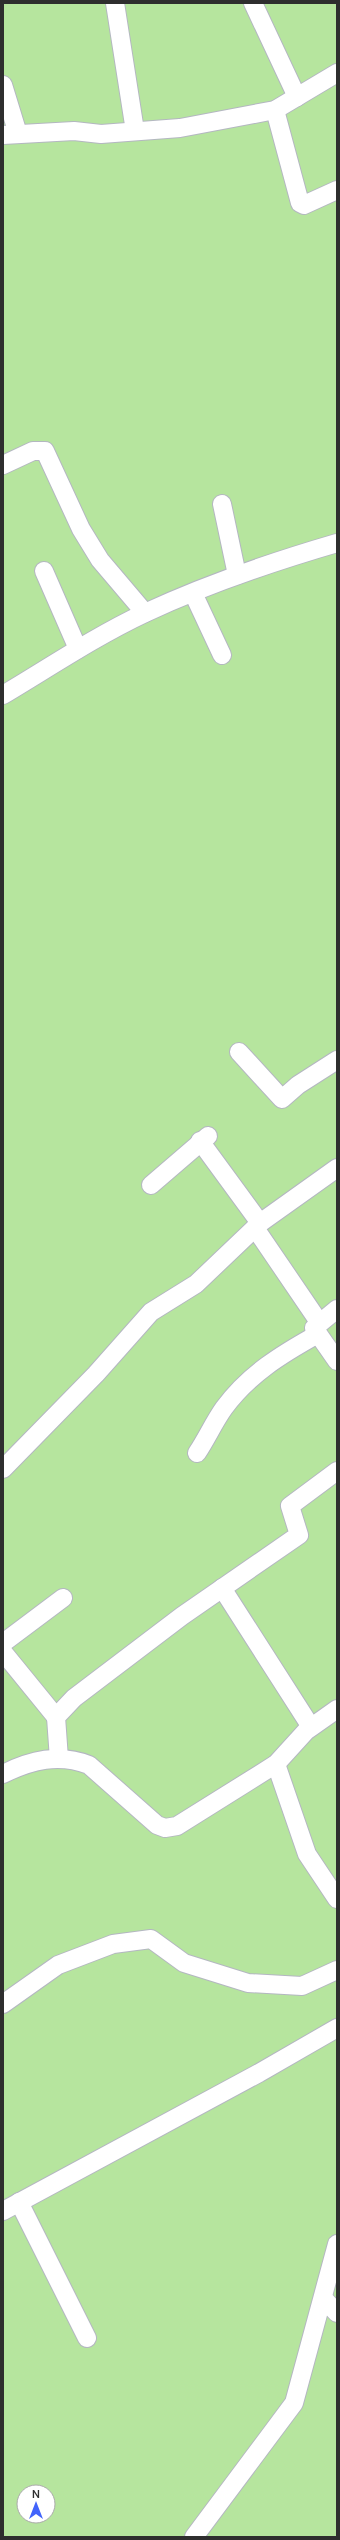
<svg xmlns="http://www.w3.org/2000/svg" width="340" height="2540" font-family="Manrope,sans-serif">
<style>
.green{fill:#b6e59e;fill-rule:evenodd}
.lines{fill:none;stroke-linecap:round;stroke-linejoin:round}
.minor-casing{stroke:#b4b7c1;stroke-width:20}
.minor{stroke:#fff;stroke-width:18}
</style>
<rect width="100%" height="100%" fill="#efe9e1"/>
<path class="green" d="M3,3H337V2537H3ZM24,2492H48V2516H24Z"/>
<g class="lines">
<g class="minor-casing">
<g id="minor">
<polyline points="115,3 135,131"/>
<polyline points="253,3 297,97"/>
<polyline points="3,85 18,134"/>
<polyline points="275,110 300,203 304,205 337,190"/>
<polyline points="3,135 74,131 101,134 180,128 275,110 337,73"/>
<polyline points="3,465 33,451 45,451 81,529 100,560 145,613"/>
<polyline points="222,504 237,575"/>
<polyline points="44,571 78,649"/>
<polyline points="193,593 222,655"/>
<path d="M3,695C50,667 96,636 145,613C207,584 272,562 337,543"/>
<polyline points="239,1052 282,1099 298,1085 337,1060"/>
<polyline points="200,1141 260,1223"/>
<polyline points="151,1185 208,1136"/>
<polyline points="255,1228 319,1322"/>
<polyline points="337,1309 314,1328 337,1361"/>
<path d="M197,1453C207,1438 214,1422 224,1408C249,1374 282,1354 318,1334"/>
<polyline points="3,1469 96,1374 151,1312 196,1284 260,1223 337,1168"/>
<polyline points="222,1588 311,1727"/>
<polyline points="3,1643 63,1598"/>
<polyline points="3,1652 56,1717"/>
<polyline points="59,1759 56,1717 74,1698 182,1616 299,1535 290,1506 337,1471"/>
<polyline points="276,1764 307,1854 337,1899"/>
<path d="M3,1774C31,1760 59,1753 89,1765L157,1825L165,1828L177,1826L276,1764L306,1731L337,1709"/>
<polyline points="3,2004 58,1965 113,1944 151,1939 184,1963 248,1983 302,1986 337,1970"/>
<polyline points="19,2202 87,2338"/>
<polyline points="3,2211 259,2073 337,2028"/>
<polyline points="323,2298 337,2313"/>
<polyline points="194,2537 294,2403 337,2244"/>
</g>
</g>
<use href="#minor" class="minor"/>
</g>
<rect width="340" height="2540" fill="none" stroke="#2e2e2e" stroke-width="8"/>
<g transform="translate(36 2504)"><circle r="19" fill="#ffffff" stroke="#ababab"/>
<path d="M0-3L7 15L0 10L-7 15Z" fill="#4264fb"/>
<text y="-6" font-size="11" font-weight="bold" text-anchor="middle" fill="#2e2e2e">N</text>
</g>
</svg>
